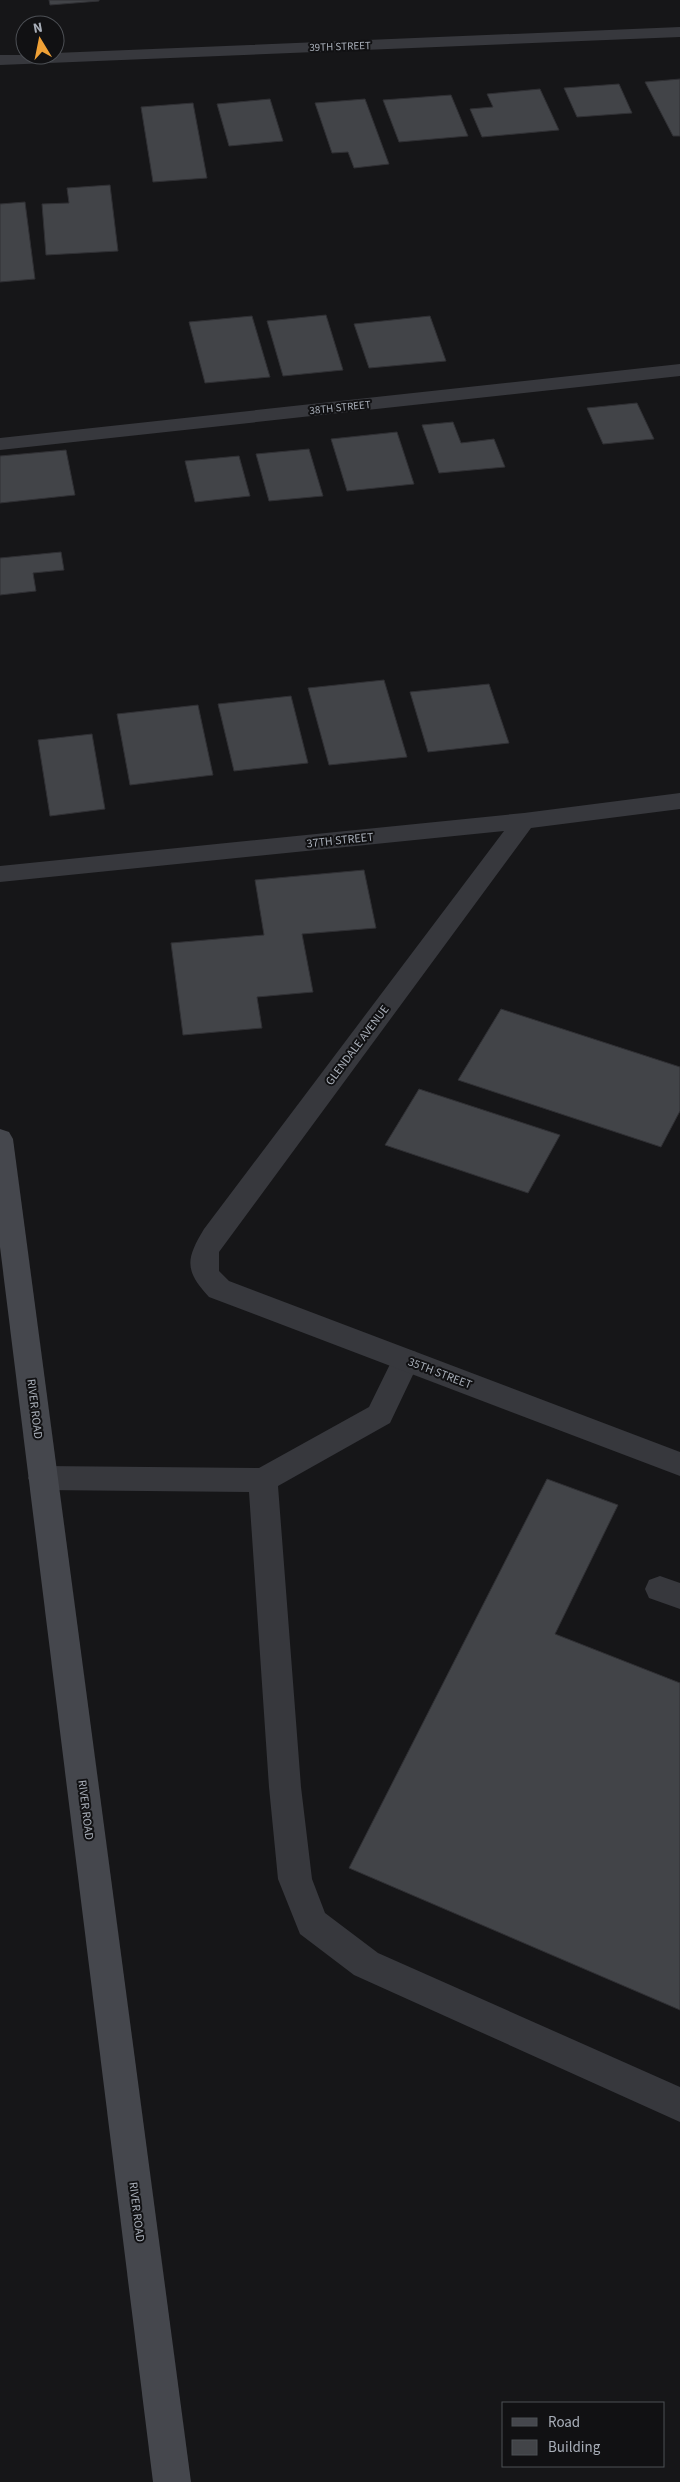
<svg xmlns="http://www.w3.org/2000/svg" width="680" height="2482" font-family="'Source Sans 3',sans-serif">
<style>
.building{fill:#424448;stroke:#303034}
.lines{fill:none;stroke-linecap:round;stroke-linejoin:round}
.service{fill:#37383d;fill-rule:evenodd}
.minor{fill:#37383d;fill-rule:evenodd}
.tertiary{fill:#37383d;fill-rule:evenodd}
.secondary{fill:#45474d;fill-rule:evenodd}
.labels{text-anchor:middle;stroke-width:4;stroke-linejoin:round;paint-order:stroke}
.far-street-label{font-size:11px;fill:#a8aeb8;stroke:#111113}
.street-label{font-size:12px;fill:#a8aeb8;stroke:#111113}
</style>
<rect width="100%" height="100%" fill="#161618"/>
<g class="building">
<polygon points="49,0 99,0 99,1 50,5"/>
<polygon points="680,79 680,136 673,136 645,82"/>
<polygon points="619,84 632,113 577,117 564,88"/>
<polygon points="540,89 559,130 482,137 470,109 493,107 487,94"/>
<polygon points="451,95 468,136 399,142 383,100"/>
<polygon points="270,99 283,141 229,146 217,104"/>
<polygon points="365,99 389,164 354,168 348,152 332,153 315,103"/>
<polygon points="193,103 207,178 153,182 141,107"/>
<polygon points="110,185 118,251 46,255 42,204 69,203 67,188"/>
<polygon points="25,202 35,279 0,282 0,204"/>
<polygon points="326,315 343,370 283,376 267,321"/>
<polygon points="252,316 270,377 205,383 189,322"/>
<polygon points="430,316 446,361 369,368 354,324"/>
<polygon points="637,403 654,439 603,444 587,408"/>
<polygon points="453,422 461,443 494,439 505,467 439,473 422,425"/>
<polygon points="397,432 414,484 347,491 331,439"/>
<polygon points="309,449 323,496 269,501 256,454"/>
<polygon points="66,450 75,495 0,503 0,456"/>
<polygon points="239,456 250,496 195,502 185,461"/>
<polygon points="61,552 64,570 33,573 36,591 0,595 0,558"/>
<polygon points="384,680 407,757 329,765 308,688"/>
<polygon points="489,684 509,743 428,752 410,692"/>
<polygon points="291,696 308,763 234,771 218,704"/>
<polygon points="198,705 213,775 130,785 117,714"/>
<polygon points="92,734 105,809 50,816 38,740"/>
<polygon points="364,870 376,928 302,934 313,992 257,997 262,1028 183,1035 171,943 264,935 255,880"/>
<polygon points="501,1009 680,1067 680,1111 661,1147 458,1080"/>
<polygon points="419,1089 560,1135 528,1193 385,1145"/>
<polygon points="547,1479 618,1505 555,1634 680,1683 680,2010 349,1868"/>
</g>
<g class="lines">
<g class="service">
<polygon points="406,1349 416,1352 420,1360 390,1423 278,1486 301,1787 312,1879 325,1913 378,1953 680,2087 680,2122 354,1975 300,1934 278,1879 269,1787 249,1492 43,1490 33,1487 28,1478 33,1469 43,1466 259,1468 369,1407 396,1352"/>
<polygon points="660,1576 680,1583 680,1609 649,1598 645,1589 649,1580"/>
</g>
<g class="minor">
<polygon points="680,364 680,376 0,450 0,438"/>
<path d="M680,793V809L531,828L219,1252V1271L229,1281L680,1452V1476L209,1297C184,1270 186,1259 204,1229L504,831L0,882V866L524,813Z"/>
</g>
<polygon class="tertiary" points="680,27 680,37 0,65 0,55 55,55 55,53"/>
<polygon class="secondary" points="0,1129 9,1132 13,1139 191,2482 153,2482 0,1247"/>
</g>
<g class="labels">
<g class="far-street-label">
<text transform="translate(340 46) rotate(-2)" y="4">39TH STREET</text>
<text transform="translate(340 407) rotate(-6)" y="4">38TH STREET</text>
</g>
<g class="street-label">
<text transform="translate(340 840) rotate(-6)" y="4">37TH STREET</text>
<text transform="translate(357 1045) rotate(-53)" y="4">GLENDALE AVENUE</text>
<text transform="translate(440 1373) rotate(21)" y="4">35TH STREET</text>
<text transform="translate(35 1409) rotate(83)" y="4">RIVER ROAD</text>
<text transform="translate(86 1810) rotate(83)" y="4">RIVER ROAD</text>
<text transform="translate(137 2212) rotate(83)" y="4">RIVER ROAD</text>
</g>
</g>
<rect x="502" y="2402" width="162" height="65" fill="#111113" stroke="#4d5055"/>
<rect x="512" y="2418" width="25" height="8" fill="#45474d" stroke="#4d5055"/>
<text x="548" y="2427" font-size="15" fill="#a8aeb8">Road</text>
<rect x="512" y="2440" width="25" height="15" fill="#424448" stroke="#4d5055"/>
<text x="548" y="2452" font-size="15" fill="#a8aeb8">Building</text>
<g transform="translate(40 40) rotate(350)"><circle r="24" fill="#111113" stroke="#4d5055"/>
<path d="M0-4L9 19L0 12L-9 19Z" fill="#f0a136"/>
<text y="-8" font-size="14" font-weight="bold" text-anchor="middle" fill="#a8aeb8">N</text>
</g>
</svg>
